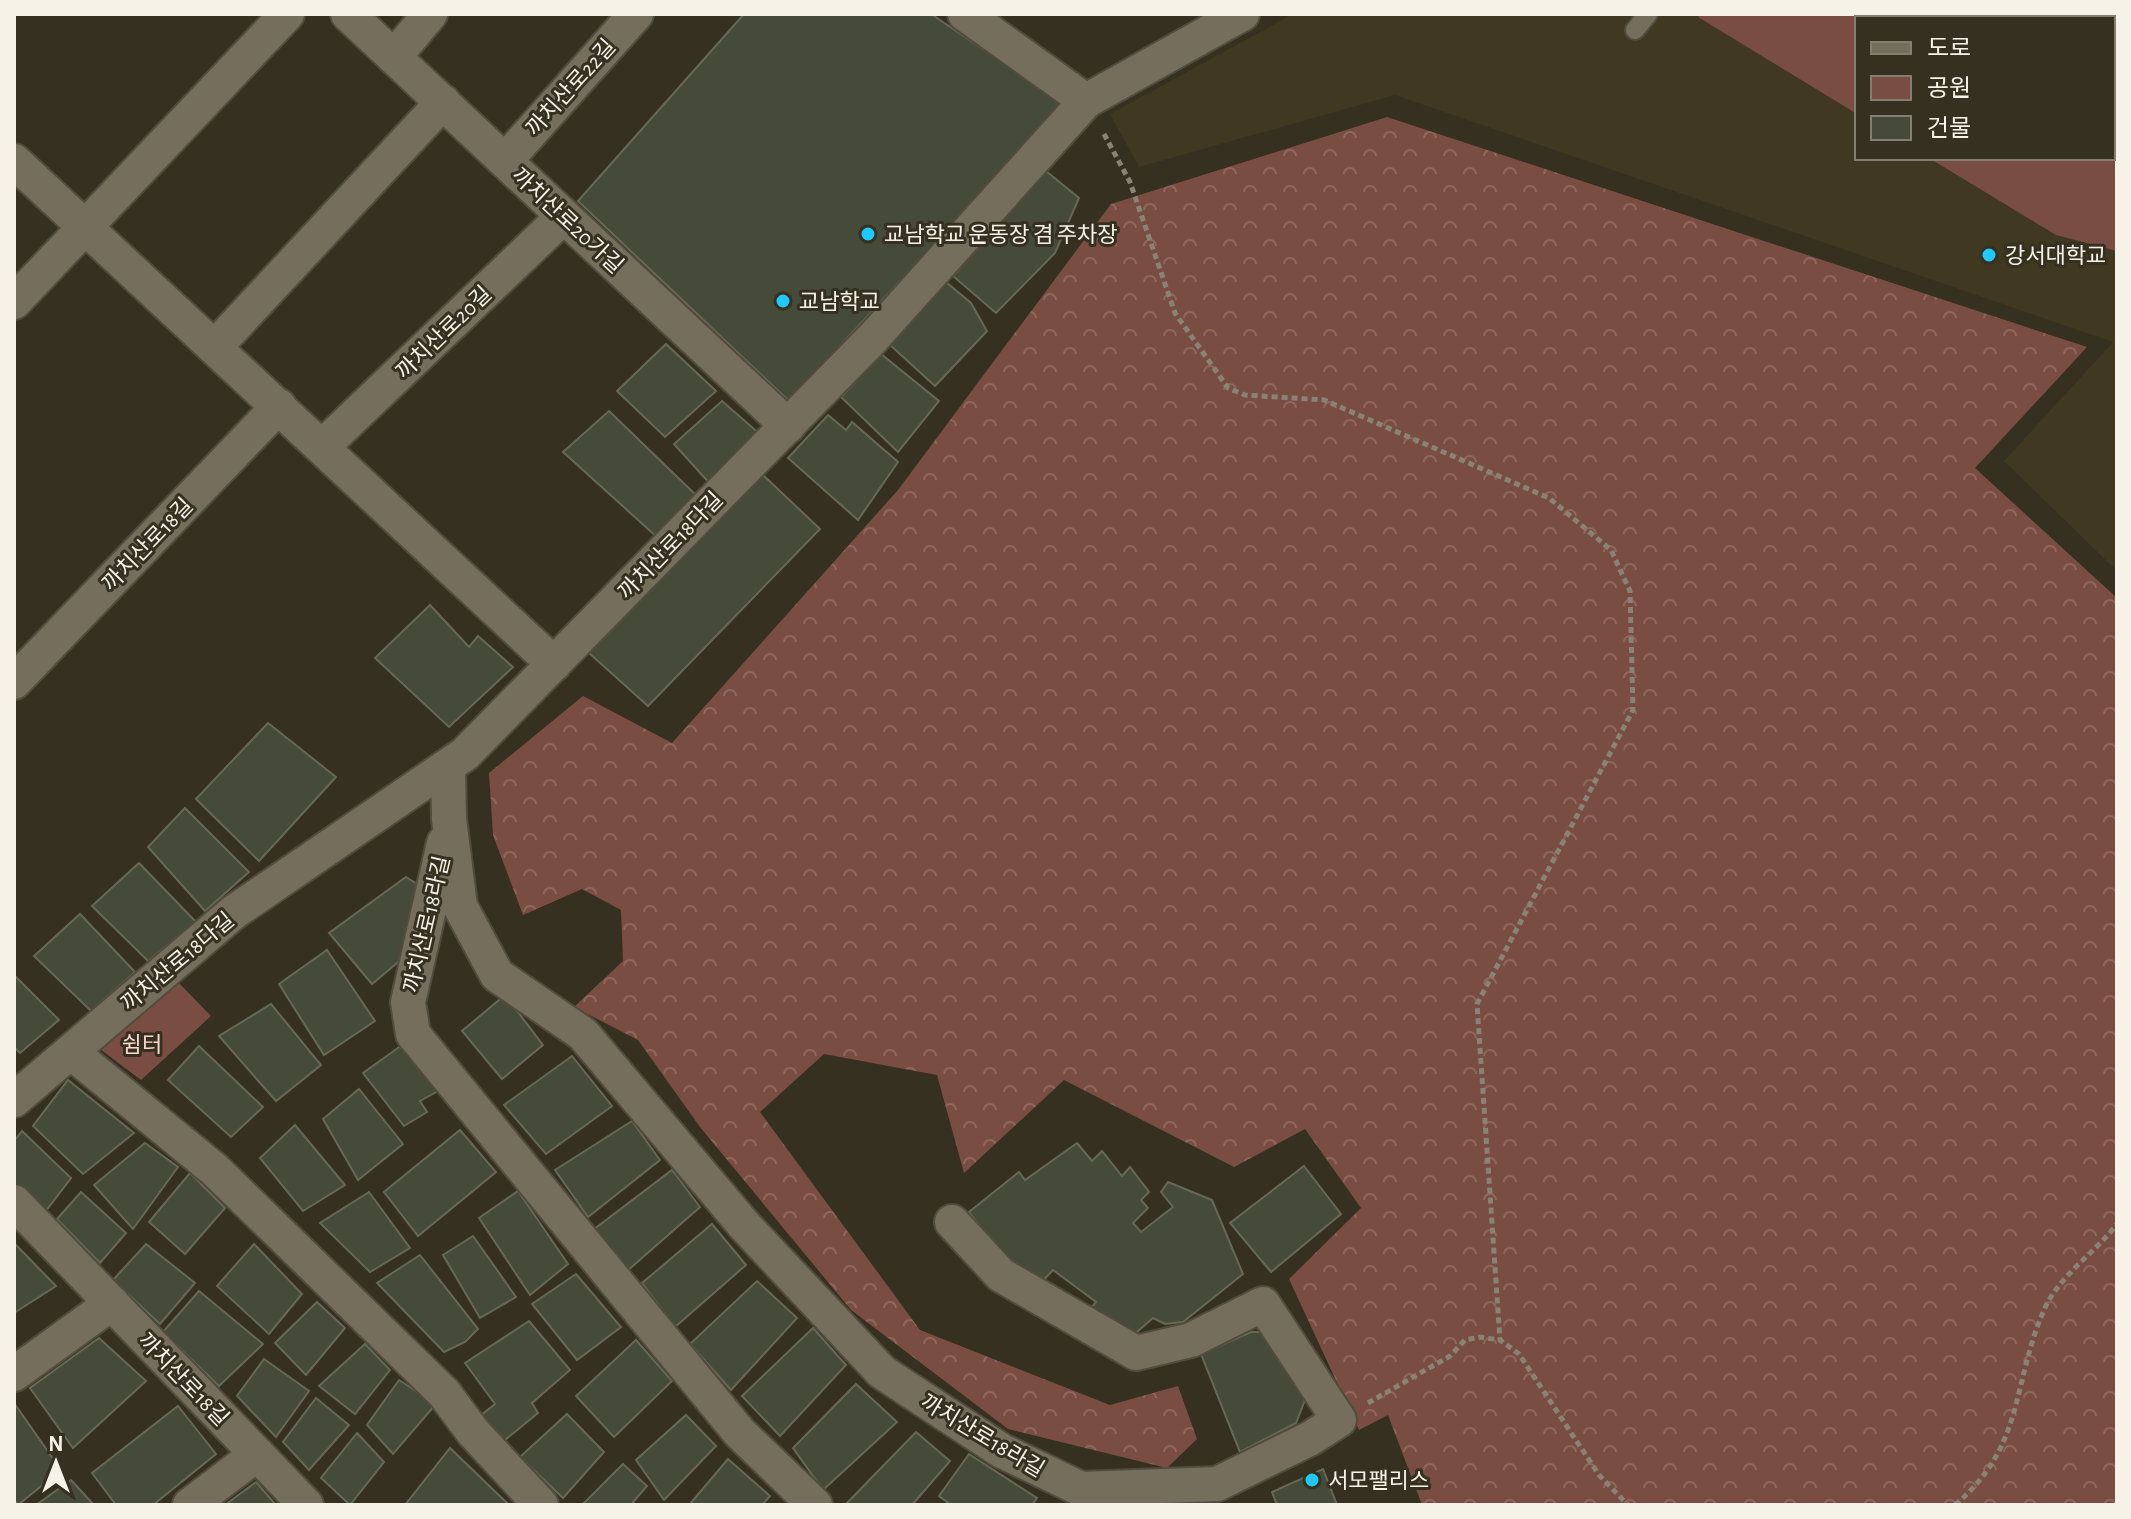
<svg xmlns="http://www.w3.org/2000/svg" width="2131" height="1519" font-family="'Alegreya Sans','Noto Sans KR',sans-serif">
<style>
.built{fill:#413822;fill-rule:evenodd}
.forest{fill:url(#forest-crowns)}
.park{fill:#7a4d42}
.building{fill:#464a38;stroke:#656956;stroke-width:2}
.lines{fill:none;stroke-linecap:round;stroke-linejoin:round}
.service-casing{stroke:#514c3e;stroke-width:22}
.minor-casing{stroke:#514c3e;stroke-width:38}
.path{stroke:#888375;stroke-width:5;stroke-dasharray:6 4;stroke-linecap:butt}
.service{stroke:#756e5c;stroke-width:18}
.minor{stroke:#756e5c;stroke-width:34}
.poi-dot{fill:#1ec9fd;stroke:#363020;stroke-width:3}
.labels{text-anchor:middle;stroke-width:6;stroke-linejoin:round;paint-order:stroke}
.street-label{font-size:22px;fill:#f6f2e8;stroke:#363020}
.poi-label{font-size:22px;fill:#f6f2e8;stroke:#363020;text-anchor:start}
.park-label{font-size:22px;fill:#fdd7cd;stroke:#363020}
</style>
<defs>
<pattern id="forest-crowns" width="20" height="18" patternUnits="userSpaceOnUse" patternTransform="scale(2)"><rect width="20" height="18" fill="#7a4d42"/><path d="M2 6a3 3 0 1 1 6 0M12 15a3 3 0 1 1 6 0" fill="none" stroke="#8e675d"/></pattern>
</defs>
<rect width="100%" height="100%" fill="#363020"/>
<path class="built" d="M1293,14H2117V571L2004,461L2113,342L1395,95L1139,167L1110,114ZM1857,18H2113V158H1857Z"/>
<polygon class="forest" points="1387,117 2087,347 1975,468 2117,598 2117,1505 1422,1505 1388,1415 1359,1430 1289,1279 1361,1208 1305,1129 1234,1167 1064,1080 964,1173 937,1075 824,1054 760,1112 920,1330 1110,1405 1178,1386 1197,1439 1167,1468 1008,1429 851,1310 700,1127 638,1040 574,1007 623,961 621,910 582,889 523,915 493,835 489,773 583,696 672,743 898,490 1111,204"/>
<g class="park">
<polygon points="1701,14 2117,14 2117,251 2056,235 1929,158 2113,158 2113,18 1857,18 1857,114 1698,17"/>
<polygon points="177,981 211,1016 141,1080 96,1046"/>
</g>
<g class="building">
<polygon points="744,14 931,14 1064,104 789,401 578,201"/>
<polygon points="1046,171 1079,198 1055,253 996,313 953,276"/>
<polygon points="946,282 971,303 987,331 935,386 889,344"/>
<polygon points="666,344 716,391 665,437 617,391"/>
<polygon points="881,354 939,401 898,452 841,397"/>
<polygon points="722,401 762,436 712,486 674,444"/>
<polygon points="609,411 698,497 658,538 563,452"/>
<polygon points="828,415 846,430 852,422 898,462 858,520 788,458"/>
<polygon points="762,474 820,529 648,706 589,653"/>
<polygon points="430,605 469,647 478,636 513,667 449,727 375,658"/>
<polygon points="268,723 336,777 259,861 196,799"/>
<polygon points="185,808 249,872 205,911 148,847"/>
<polygon points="139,863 196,922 148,961 92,906"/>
<polygon points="406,877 420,886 403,958 372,984 329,933"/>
<polygon points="80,914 135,972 91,1011 34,956"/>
<polygon points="327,950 375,1021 324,1055 279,984"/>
<polygon points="14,975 59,1020 20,1053 14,1047"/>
<polygon points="505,995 543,1045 502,1079 462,1031"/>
<polygon points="271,1004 321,1065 276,1101 219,1036"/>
<polygon points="402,1045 438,1091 420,1101 427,1112 404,1126 363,1073"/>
<polygon points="199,1046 263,1107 231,1137 168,1080"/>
<polygon points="572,1056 612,1106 546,1154 504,1105"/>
<polygon points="68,1080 134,1133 83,1174 33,1126"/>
<polygon points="359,1089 403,1144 358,1180 323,1119"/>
<polygon points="632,1121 660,1160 588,1217 555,1170"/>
<polygon points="295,1125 345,1185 303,1211 260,1158"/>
<polygon points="460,1130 496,1172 418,1236 384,1192"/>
<polygon points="22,1131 71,1178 45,1212 14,1184 14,1141"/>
<polygon points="145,1143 178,1167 133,1229 94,1185"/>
<polygon points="1077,1143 1092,1161 1102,1151 1122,1176 1130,1167 1149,1192 1141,1200 1148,1208 1133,1223 1141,1232 1173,1207 1161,1192 1168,1182 1212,1200 1243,1274 1183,1322 1165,1324 1153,1318 1130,1338 1087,1313 1096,1302 1053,1270 1041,1283 1008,1262 969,1212 1019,1172 1025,1180"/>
<polygon points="1304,1166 1341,1214 1271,1272 1230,1223"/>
<polygon points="672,1170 700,1207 626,1272 593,1230"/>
<polygon points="190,1173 225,1208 185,1254 149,1222"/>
<polygon points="518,1191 568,1264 530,1295 479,1218"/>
<polygon points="81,1192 126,1233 100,1263 57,1219"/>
<polygon points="369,1192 410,1248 370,1272 320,1223"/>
<polygon points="712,1224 746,1265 675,1327 642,1283"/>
<polygon points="473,1236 516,1297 480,1318 443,1255"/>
<polygon points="14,1243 56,1286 14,1313"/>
<polygon points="146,1244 195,1283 160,1324 113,1280"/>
<polygon points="254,1244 302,1294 269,1334 217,1286"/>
<polygon points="420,1255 478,1329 465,1342 444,1352 377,1283"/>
<polygon points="576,1274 621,1327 577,1360 532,1304"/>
<polygon points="757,1281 797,1318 731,1390 690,1344"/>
<polygon points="199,1291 263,1344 219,1386 163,1332"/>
<polygon points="317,1302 345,1328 306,1375 275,1343"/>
<polygon points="529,1321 570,1370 532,1403 538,1413 500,1444 480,1416 495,1404 465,1363"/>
<polygon points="813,1328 846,1365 780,1436 742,1396"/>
<polygon points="1251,1332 1264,1332 1307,1395 1296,1423 1240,1452 1201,1354"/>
<polygon points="99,1338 146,1381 73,1448 30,1388"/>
<polygon points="636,1340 672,1381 614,1437 576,1396"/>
<polygon points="365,1344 390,1370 355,1414 319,1386"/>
<polygon points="264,1359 309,1391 276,1437 237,1396"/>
<polygon points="399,1380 436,1404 393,1454 367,1425"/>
<polygon points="856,1384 897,1422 823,1490 793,1448"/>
<polygon points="316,1398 349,1425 309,1470 283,1442"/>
<polygon points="14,1403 61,1470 18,1505 14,1499"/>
<polygon points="178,1406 216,1454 153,1505 116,1505 92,1473"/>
<polygon points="567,1414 604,1452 563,1498 520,1457"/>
<polygon points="686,1415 716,1446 664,1500 636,1460"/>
<polygon points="916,1432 950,1461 912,1505 845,1505"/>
<polygon points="357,1433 384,1462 350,1505 321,1478"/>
<polygon points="450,1448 509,1505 405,1505"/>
<polygon points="969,1454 1037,1498 1032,1505 951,1505 939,1496"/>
<polygon points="728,1459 770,1496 762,1505 689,1505"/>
<polygon points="623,1464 647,1486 633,1502 635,1505 582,1505"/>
<polygon points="1323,1469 1337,1505 1277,1505 1272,1492"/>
<polygon points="71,1480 94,1505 36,1505"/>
<polygon points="256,1482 276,1505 225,1505"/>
</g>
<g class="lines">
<g class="service-casing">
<polyline id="service" points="1635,30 1648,14"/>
</g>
<g class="minor-casing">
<g id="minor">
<polyline points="348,14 788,426"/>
<polyline points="965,14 1086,101"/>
<polyline points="394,57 430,14"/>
<polyline points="14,161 554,664"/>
<polyline points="505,161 636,14"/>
<polyline points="14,302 287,14"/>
<polyline points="215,347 443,102"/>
<polyline points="322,447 564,216"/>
<polyline points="14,682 279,406"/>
<polyline points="448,766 449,819 460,906 497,975 583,1034 744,1225 882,1372 1002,1451 1081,1489 1217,1484 1311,1438 1339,1420 1263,1304 1191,1340 1136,1353 1001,1275 952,1222"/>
<polyline points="444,843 408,1002 413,1034 739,1432 815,1505"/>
<polyline points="71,1052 215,1170 444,1393 473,1432 541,1505"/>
<polyline points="14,1100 234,912 465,754 874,337 1086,101 1242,14"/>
<polyline points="14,1202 306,1505"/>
<polyline points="14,1374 112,1303"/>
<polyline points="190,1505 257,1454"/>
</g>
</g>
<g class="path">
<polyline points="1104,134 1130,182 1175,313 1228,388 1245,395 1324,400 1549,498 1611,550 1630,591 1633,710 1477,1004 1500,1340"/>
<polyline points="1368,1403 1450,1356 1465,1340 1480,1337 1500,1340 1519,1354 1599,1475 1628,1505"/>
<path d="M1955,1505C2026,1445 2011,1383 2045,1308C2059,1276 2096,1252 2117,1224"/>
</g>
<use href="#service" class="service"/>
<use href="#minor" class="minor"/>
</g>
<g class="poi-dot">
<circle cx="868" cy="234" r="8"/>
<circle cx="1989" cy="255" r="8"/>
<circle cx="783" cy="301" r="8"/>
<circle cx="1312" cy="1480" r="8"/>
</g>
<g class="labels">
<g class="street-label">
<text transform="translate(570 87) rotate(-48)" y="8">까치산로22길</text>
<text transform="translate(568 220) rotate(43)" y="8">까치산로20가길</text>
<text transform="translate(443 332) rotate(-44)" y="8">까치산로20길</text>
<text transform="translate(147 544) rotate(-46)" y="8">까치산로18길</text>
<text transform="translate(670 545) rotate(-46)" y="8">까치산로18다길</text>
<text transform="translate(426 924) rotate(-77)" y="8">까치산로18라길</text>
<text transform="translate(177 961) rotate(-40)" y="8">까치산로18다길</text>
<text transform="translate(184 1379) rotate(46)" y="8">까치산로18길</text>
<text transform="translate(983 1435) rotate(31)" y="8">까치산로18라길</text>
</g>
<g class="poi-label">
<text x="884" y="242">교남학교 운동장 겸 주차장</text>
<text x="2005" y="263">강서대학교</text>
<text x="799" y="309">교남학교</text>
<text x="1328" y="1488">서모팰리스</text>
</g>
<g class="park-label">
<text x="142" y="1052">쉼터</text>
</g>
</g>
<rect width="2131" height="1519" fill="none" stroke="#f6f2e8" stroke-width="32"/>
<rect x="1855" y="16" width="260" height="144" fill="#363020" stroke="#837e70" stroke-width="2"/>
<rect x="1871" y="42" width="40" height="12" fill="#756e5c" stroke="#837e70" stroke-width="2"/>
<text x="1927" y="56" font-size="24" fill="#f6f2e8">도로</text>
<rect x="1871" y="76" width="40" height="24" fill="#7a4d42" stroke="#837e70" stroke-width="2"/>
<text x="1927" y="96" font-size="24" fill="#f6f2e8">공원</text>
<rect x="1871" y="116" width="40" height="24" fill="#464a38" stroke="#837e70" stroke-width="2"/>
<text x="1927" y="136" font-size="24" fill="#f6f2e8">건물</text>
<g transform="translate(56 1463)" stroke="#363020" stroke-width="6" paint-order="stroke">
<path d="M0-6L14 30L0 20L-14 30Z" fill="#f6f2e8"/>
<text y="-12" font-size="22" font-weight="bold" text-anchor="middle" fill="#f6f2e8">N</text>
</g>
</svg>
